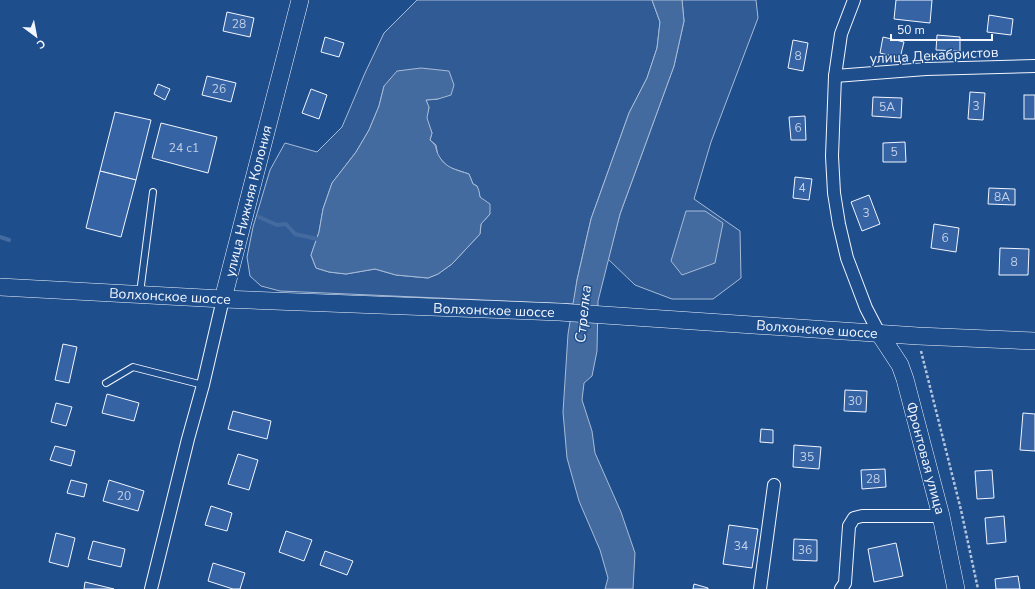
<svg xmlns="http://www.w3.org/2000/svg" width="1035" height="589" font-family="'Nunito Sans',sans-serif">
<style>
.built{fill:#305b95;stroke:#a8bbd7;fill-rule:evenodd}
.water{fill:#446ba0;stroke:#a8bbd7}
.lines{fill:none;stroke-linecap:round;stroke-linejoin:round}
.stream{stroke:#446ba0;stroke-width:4}
.building{fill:#3563a3;stroke:#f2f6ff}
.lane-casing{stroke:#f2f6ff;stroke-width:8}
.street-casing{stroke:#f2f6ff;stroke-width:14}
.secondary-casing{stroke:#f2f6ff;stroke-width:18}
.path{stroke:#b3c4dc;stroke-width:2.5;stroke-dasharray:3 2;stroke-linecap:butt}
.lane{stroke:#1f4e8c;stroke-width:6}
.street{stroke:#1f4e8c;stroke-width:12}
.secondary{stroke:#1f4e8c;stroke-width:17}
.labels{text-anchor:middle;stroke-width:3;stroke-linejoin:round;paint-order:stroke}
.number-label{font-size:12px;fill:#c3d1e8}
.street-label{font-size:14px;fill:#f2f6ff;stroke:#1f4e8c}
.water-label{font-size:15px;font-style:italic;fill:#f2f6ff;stroke:#1f4e8c}
</style>
<rect width="100%" height="100%" fill="#1f4e8c"/>
<g class="built">
<path d="M417,0H652L660,22L657,48L647,78L629,113L591,219L577,280L574,304L280,291L261,286L250,276L247,257L253,227L270,170L285,143L317,152L342,127L365,73L384,33ZM384,86L438,99L426,100L429,108L426,118L432,133L430,140L436,145L438,156L448,167L469,174L473,184L477,186L480,197L490,214L481,224L480,234L452,264L438,274L428,278L396,275L375,269L346,274L329,272L316,268L311,255L319,232L323,209L332,183L356,152L369,130L379,106Z"/>
<polygon points="682,0 756,0 758,18 711,142 694,199 740,231 741,278 713,299 672,299 635,285 608,259 620,214 674,66 684,21"/>
</g>
<g class="water">
<polygon points="652,0 682,0 684,21 674,66 620,214 598,301 597,351 592,376 584,383 582,400 592,431 595,453 621,512 635,553 633,589 605,589 608,578 600,550 579,501 567,458 563,412 568,334 577,280 591,219 629,113 647,78 657,48 660,22"/>
<path d="M421,68L449,71L454,85L451,95L438,99L426,100L429,107L427,118L432,133L430,140C439,148 434,148 439,156C445,168 457,170 469,174L473,184L477,186L479,191L480,197L490,204V214L481,224L480,234L452,264L438,274L428,278L396,275L375,269L346,274L329,272L316,268L311,255L319,232L323,209L332,183L356,152L369,130L379,106L384,86L397,71Z"/>
<polygon points="686,211 705,211 723,223 715,263 682,275 671,261"/>
</g>
<g class="lines">
<g class="stream">
<polyline points="259,217 277,225 286,224 295,234 317,239"/>
<polyline points="0,237 9,240"/>
</g>
</g>
<g class="building">
<polygon points="896,0 932,0 930,23 894,19"/>
<polygon points="227,12 254,18 250,37 223,31"/>
<polygon points="989,15 1013,19 1011,35 987,32"/>
<polygon points="937,35 960,37 960,51 936,50"/>
<polygon points="325,37 344,43 339,57 321,52"/>
<polygon points="883,37 904,42 900,58 880,53"/>
<polygon points="793,40 808,43 803,71 788,68"/>
<polygon points="207,76 236,83 231,102 202,95"/>
<polygon points="158,84 170,89 165,100 154,94"/>
<polygon points="311,89 327,95 319,119 302,113"/>
<polygon points="970,92 985,93 983,120 968,119"/>
<rect x="1024" y="95" width="11" height="24"/>
<polygon points="873,97 902,98 901,118 872,116"/>
<polygon points="115,112 151,120 136,180 100,171"/>
<polygon points="805,116 806,140 791,140 789,117"/>
<polygon points="161,123 217,137 208,173 152,158"/>
<polygon points="905,142 906,162 883,162 883,143"/>
<polygon points="100,171 136,180 121,237 86,228"/>
<polygon points="795,177 812,179 809,200 793,198"/>
<polygon points="989,188 1015,189 1015,205 988,204"/>
<polygon points="869,195 880,224 862,231 851,202"/>
<polygon points="934,224 959,228 956,252 931,248"/>
<polygon points="1000,248 1029,249 1028,275 999,275"/>
<polygon points="63,344 77,347 69,383 55,380"/>
<polygon points="845,390 867,391 866,412 844,411"/>
<polygon points="107,394 139,403 134,421 102,413"/>
<polygon points="56,403 72,407 66,426 51,422"/>
<polygon points="233,411 271,421 267,439 228,429"/>
<polygon points="1023,413 1035,414 1035,451 1020,450"/>
<polygon points="761,429 773,430 773,443 760,442"/>
<polygon points="794,445 821,447 819,469 793,467"/>
<polygon points="55,446 75,451 71,466 50,460"/>
<polygon points="238,454 258,460 249,490 228,484"/>
<polygon points="885,469 886,487 862,489 861,470"/>
<polygon points="992,470 994,498 977,499 975,471"/>
<polygon points="71,480 87,484 84,497 67,493"/>
<polygon points="109,480 144,491 138,511 103,501"/>
<polygon points="211,506 232,513 227,531 205,525"/>
<polygon points="1004,516 1006,542 987,544 985,518"/>
<polygon points="729,525 758,529 752,568 723,564"/>
<polygon points="286,531 312,540 304,561 279,552"/>
<polygon points="56,533 75,538 68,567 49,562"/>
<polygon points="794,539 817,540 817,561 793,560"/>
<polygon points="93,541 125,549 121,567 88,559"/>
<polygon points="896,543 903,576 874,582 868,549"/>
<polygon points="325,551 353,561 347,575 320,565"/>
<polygon points="213,563 245,573 240,589 233,589 208,581"/>
<polygon points="1018,576 1020,589 996,589 995,579"/>
<polygon points="85,582 114,589 84,589"/>
<polygon points="694,584 708,588 708,589 693,589"/>
</g>
<g class="lines">
<g class="lane-casing">
<g id="lane">
<polyline points="140,293 153,192"/>
<polyline points="106,383 133,367 203,385"/>
</g>
</g>
<g class="street-casing">
<g id="street">
<polyline points="854,0 841,34 835,76 832,156 834,193 839,224 847,258 866,308 879,333"/>
<polyline points="835,76 926,69 1035,66"/>
<polyline points="151,589 188,439 203,385 223,299"/>
<polyline points="760,589 774,485"/>
<polyline points="841,589 845,583 849,526 854,518 862,516 941,516"/>
</g>
</g>
<g class="secondary-casing">
<g id="secondary">
<polyline points="0,287 223,299 559,312 918,336 1035,341"/>
<polyline points="223,299 300,0"/>
<polyline points="879,333 900,365 905,379 941,516 956,589"/>
</g>
</g>
<polyline class="path" points="921,351 961,510 978,589"/>
<use href="#lane" class="lane"/>
<use href="#street" class="street"/>
<use href="#secondary" class="secondary"/>
</g>
<g class="labels">
<g class="number-label">
<text x="239" y="28">28</text>
<text x="798" y="60">8</text>
<text x="219" y="93">26</text>
<text x="976" y="110">3</text>
<text x="887" y="111">5А</text>
<text x="798" y="132">6</text>
<text x="184" y="152">24 с1</text>
<text x="894" y="156">5</text>
<text x="802" y="192">4</text>
<text x="1002" y="201">8А</text>
<text x="866" y="217">3</text>
<text x="945" y="242">6</text>
<text x="1014" y="266">8</text>
<text x="855" y="405">30</text>
<text x="807" y="461">35</text>
<text x="873" y="483">28</text>
<text x="124" y="500">20</text>
<text x="741" y="550">34</text>
<text x="805" y="554">36</text>
</g>
<g class="street-label">
<text transform="translate(934 55) rotate(-3)" y="5">улица Декабристов</text>
<text transform="translate(248 201) rotate(-76)" y="5">улица Нижняя Колония</text>
<text transform="translate(170 296) rotate(3)" y="5">Волхонское шоссе</text>
<text transform="translate(494 310) rotate(2)" y="5">Волхонское шоссе</text>
<text transform="translate(817 329) rotate(4)" y="5">Волхонское шоссе</text>
<text transform="translate(926 458) rotate(75)" y="5">Фронтовая улица</text>
</g>
<g class="water-label">
<text transform="translate(583 314) rotate(-84)" y="5">Стрелка</text>
</g>
</g>
<g transform="translate(36 36) rotate(148)" stroke="#1f4e8c" stroke-width="3" paint-order="stroke">
<path d="M0-3L7 15L0 10L-7 15Z" fill="#f2f6ff"/>
<text y="-6" font-size="11" font-weight="bold" text-anchor="middle" fill="#f2f6ff">С</text>
</g>
<path d="M891 34v6h101v-6" fill="none" stroke="#f2f6ff" stroke-width="2"/>
<text x="897" y="34" font-size="12" fill="#f2f6ff" stroke="#1f4e8c" stroke-width="3" paint-order="stroke">50 m</text>
</svg>
